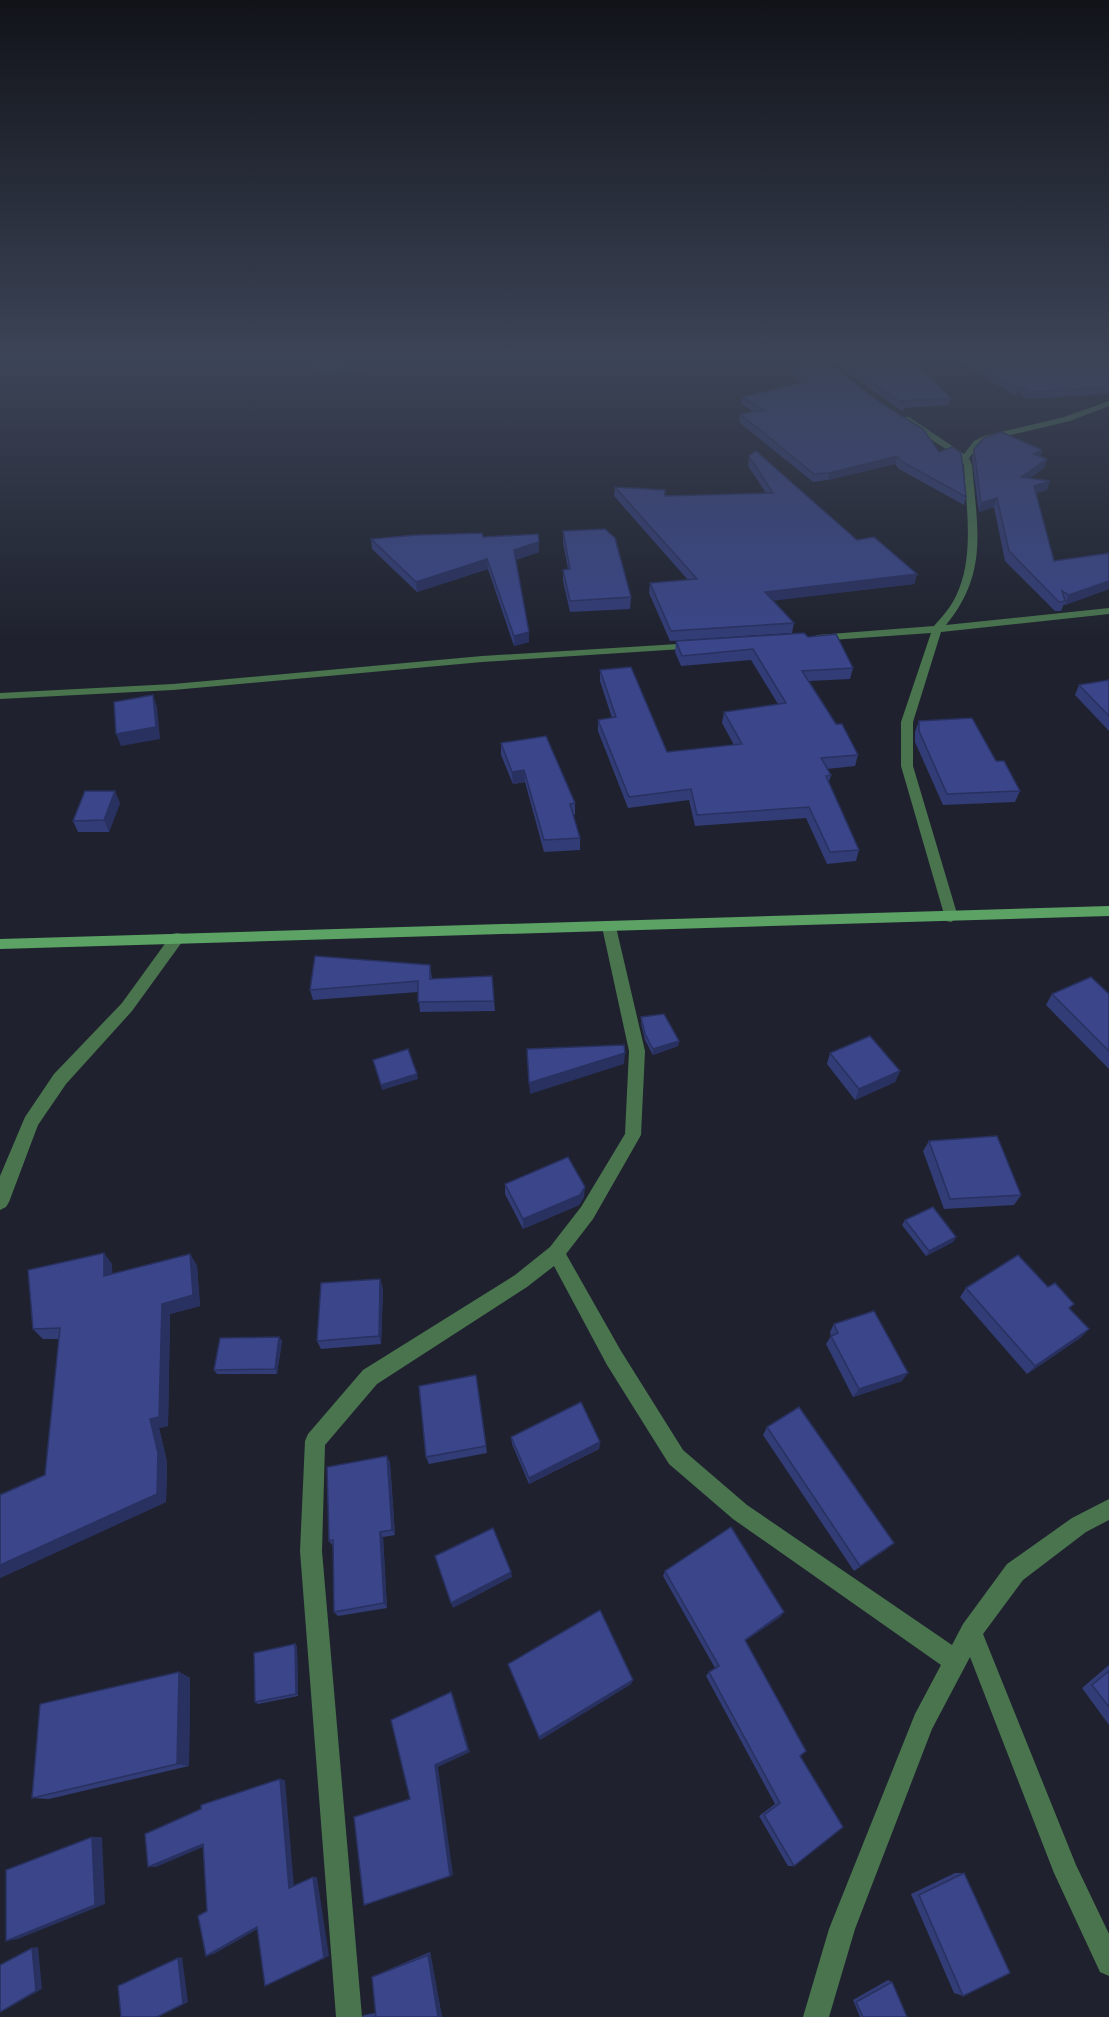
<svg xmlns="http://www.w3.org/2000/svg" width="1109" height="2017" font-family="'Nunito Sans',sans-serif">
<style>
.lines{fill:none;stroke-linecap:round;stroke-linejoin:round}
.minor{fill:#49744e;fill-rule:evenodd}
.secondary{fill:#5ba264;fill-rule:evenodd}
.wall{fill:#323c76}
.shaded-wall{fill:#293160}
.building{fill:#3a4689;stroke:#293160;stroke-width:1.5}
</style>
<rect width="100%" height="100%" fill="#1f222e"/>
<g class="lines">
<g class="minor">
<path d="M1109,401V406L1070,421L990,440L980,445L969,458L972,465C977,527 989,573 946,625L1109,608V614L941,632L913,722V766L958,917L951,922L946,921L901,766V722L931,633L817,641L812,638L817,635L934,626C942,617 951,607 956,596C975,557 966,507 964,465L961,459L903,421V417H909L964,454L974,441L984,436L1064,417Z"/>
<polygon points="694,643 699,646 698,648 482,662 173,690 0,699 0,693 173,684 482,656"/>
<polygon points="609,922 616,927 645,1051 641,1135 593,1219 566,1254 621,1351 683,1450 747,1505 952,1645 963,1624 1007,1564 1072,1518 1109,1499 1109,1520 1086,1532 1023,1580 983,1634 1076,1865 1109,1934 1109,1976 1100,1972 1054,1873 970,1657 932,1729 855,1929 829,2017 803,2017 829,1929 915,1714 941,1665 733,1519 669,1464 607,1365 554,1266 527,1287 377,1384 325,1445 322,1551 362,2017 336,2017 300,1551 305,1441 308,1434 363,1370 515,1275 550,1247 581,1207 625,1134 629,1051 602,927"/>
<polygon points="177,933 182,934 184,938 182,942 132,1011 66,1084 38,1125 9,1202 6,1207 0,1210 0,1176 25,1117 54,1074 122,1003 172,934"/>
</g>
<polygon class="secondary" points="1109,906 1109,916 0,949 0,939"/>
</g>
<g class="wall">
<polygon points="302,357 361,357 366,368 325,376 318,369 314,370"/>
<polygon points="786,357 820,357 966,497 964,505 899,469 895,464 828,480 813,482 739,422 740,414 754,412 741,404 742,397 802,383 792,374 793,368 797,367"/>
<polygon points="825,357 911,357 951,398 949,405 904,408 903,412"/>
<polygon points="951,357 1109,357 1109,394 1027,399 1020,394 1014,395"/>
<polygon points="974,449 1042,450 1040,457 1047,459 1044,468 1030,478 1047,490 1036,493 1054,561 1109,553 1109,589 1065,605 1064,604 1061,611 1055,611 1005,561 994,507 979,512 972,458"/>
<polygon points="749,456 857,540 917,574 914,584 773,600 794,623 792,633 670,641 649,593 650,583 688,580 614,496 615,487 665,496 766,493 748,466"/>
<polygon points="563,531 631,597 630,609 570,612 563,581 563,570 568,569 563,543"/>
<polygon points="483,537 539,552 516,560 529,642 514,646 488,569 417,592 372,549 371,539"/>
<polygon points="808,637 853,668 850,679 809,681 836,724 858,755 855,766 827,769 831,775 829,782 859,850 856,861 827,864 806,818 695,826 689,800 628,808 598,731 598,720 612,718 600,681 600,670 667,752 734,745 722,723 724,712 778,704 751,660 681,666 675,652 676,641"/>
<polygon points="1109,680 1109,731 1075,695 1079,685"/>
<polygon points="919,721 1020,791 1015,802 943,805 915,742 915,732"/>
<polygon points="501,743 575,803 575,815 573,815 580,838 580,850 544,852 525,782 513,784 501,755"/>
<polygon points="120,803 109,832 78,832 73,821"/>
<polygon points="430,965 432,979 492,976 495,1011 420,1012 418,992 313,1000 310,990"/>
<polygon points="1052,994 1109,994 1109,1069 1046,1005"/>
<polygon points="641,1017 679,1041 678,1046 653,1055 645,1040 641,1023"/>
<polygon points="830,1053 900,1071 895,1082 855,1100 827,1064"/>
<polygon points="929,1141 1021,1195 1014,1205 944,1209 923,1151"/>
<polygon points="505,1184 584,1197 579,1205 523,1229 505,1194"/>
<polygon points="905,1220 956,1237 953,1242 926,1256 902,1225"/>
<polygon points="190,1254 197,1266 200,1306 170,1314 168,1426 159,1428 167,1462 166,1502 0,1578 0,1494 45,1475 59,1339 43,1339 33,1329 112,1264 112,1274"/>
<polygon points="1048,1287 1089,1329 1080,1338 1027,1374 960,1297 966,1288"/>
<polygon points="383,1288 381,1344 321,1349 317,1341"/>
<polygon points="834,1324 902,1381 853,1397 826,1344 831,1336 830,1332"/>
<polygon points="279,1337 282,1341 277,1374 217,1374 214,1370"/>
<polygon points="476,1375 487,1453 429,1464 426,1457"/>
<polygon points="767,1427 887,1549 854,1571 763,1435"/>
<polygon points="511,1437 600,1442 599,1449 529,1484 512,1444"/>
<polygon points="387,1456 390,1463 395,1535 383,1537 387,1608 338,1616 334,1612 333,1546 329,1541"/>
<polygon points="665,1571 784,1612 780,1617 745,1641 800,1756 794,1866 788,1866 759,1816 775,1804 706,1676 709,1672 715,1668 663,1576"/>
<polygon points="295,1644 297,1647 298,1696 258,1704 255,1702"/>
<polygon points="508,1664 631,1684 540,1740"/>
<polygon points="1109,1665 1109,1725 1082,1688"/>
<polygon points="179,1672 190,1678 189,1766 49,1799 32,1798"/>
<polygon points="955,1873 964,1873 963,1996 954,1993 911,1894"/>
<polygon points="430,1952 442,2017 362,2017 364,2015 375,2013 372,1977 376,1975"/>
<polygon points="888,1980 892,1982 907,2017 860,2017 853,2000"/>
</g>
<g class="shaded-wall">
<polygon points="365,360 366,368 325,376 324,368"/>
<polygon points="317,362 318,369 314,370 313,363"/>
<polygon points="1022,387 1020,394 1014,395 1016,388"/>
<polygon points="1042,450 1039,459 1033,454"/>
<polygon points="897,456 895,464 828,480 829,473"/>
<polygon points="1047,459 1044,468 1018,486 1021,477"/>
<polygon points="1050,481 1047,490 1031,495 1034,486"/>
<polygon points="997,498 994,507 979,512 981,503"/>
<polygon points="539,542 539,552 514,560 514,550"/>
<polygon points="487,559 488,569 417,592 416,582"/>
<polygon points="917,574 914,584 763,602 765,592"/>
<polygon points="1109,581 1109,589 1065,605 1069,595"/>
<polygon points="529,632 529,642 514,646 514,636"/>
<polygon points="153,695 157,707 160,739 121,746 116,734"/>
<polygon points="524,770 525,782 513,784 512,772"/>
<polygon points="115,791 120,803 109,832 104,820"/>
<polygon points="679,1041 678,1046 653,1055 653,1049"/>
<polygon points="625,1053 624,1064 530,1094 529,1083"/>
<polygon points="900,1071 895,1082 855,1100 859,1089"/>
<polygon points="417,1074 418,1079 382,1090 381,1085"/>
<polygon points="585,1187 584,1197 579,1205 523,1229 523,1219"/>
<polygon points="956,1237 953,1242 926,1256 929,1251"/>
<polygon points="104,1253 112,1264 113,1287 104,1276"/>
<polygon points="190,1254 197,1266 200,1306 170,1314 168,1426 159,1428 167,1462 166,1502 0,1578 0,1565 150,1419 162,1304"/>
<polygon points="380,1279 383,1288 381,1344 379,1336"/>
<polygon points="1089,1329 1080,1338 1027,1374 1035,1366"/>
<polygon points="279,1337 282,1341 277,1374 275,1369"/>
<polygon points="908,1373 902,1381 853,1397 859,1389"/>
<polygon points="600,1442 599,1449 529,1484 529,1478"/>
<polygon points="387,1456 390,1463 395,1535 392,1530"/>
<polygon points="380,1532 383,1537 387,1608 384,1603"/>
<polygon points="894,1543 887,1549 854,1571 860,1566"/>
<polygon points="511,1572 512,1577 453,1608 451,1603"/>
<polygon points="784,1612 780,1617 741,1644 745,1640"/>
<polygon points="295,1644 297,1647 298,1696 296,1694"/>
<polygon points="179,1672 190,1678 189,1766 177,1764"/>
<polygon points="633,1680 631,1684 540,1740 539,1737"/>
<polygon points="451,1692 453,1695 470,1752 438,1767 453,1875 364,1905 435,1765"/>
<polygon points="280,1779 285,1780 294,1887 289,1888"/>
<polygon points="92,1837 102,1837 105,1904 18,1939 6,1941"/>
<polygon points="203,1844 210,1844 156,1867 148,1867"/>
<polygon points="313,1877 317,1877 329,1956 265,1986"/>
<polygon points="263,1926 214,1954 206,1956 257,1927"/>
<polygon points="38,1947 42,1989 5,2010 0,2012 32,1948"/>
<polygon points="430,1952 442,2017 438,2017 428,1955"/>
<polygon points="182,1957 188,2002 158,2017 178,1958"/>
</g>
<g class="building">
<polygon points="308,357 361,357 365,360 324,368 317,362 313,363"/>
<polygon points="794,357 820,357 884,405 923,429 939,452 952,447 961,453 966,497 901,461 897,456 829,473 814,474 740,414 764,410 742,397 808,381 793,368 804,366"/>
<polygon points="836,357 911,357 951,398 902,401 905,405"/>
<polygon points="965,357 1109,357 1109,387 1030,392 1022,387 1016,388"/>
<polygon points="1001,432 1042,450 1033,454 1047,459 1021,477 1050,481 1034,486 1054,561 1109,553 1109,581 1069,595 1062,591 1065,601 1059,602 1009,551 997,498 981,503 974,449 984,438"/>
<polygon points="756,451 857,540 874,537 917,574 765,592 794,623 671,631 650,583 697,579 615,487 665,490 665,496 773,493 749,456"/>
<polygon points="605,529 615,538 631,597 570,601 563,570 570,569 563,531"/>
<polygon points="482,533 483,537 538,534 539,542 514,550 529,632 514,636 487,559 416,582 371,539 416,535"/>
<polygon points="804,633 808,637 836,634 853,668 802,671 836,724 842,724 858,755 821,758 831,775 826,776 859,850 830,852 809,807 697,815 691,789 629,797 598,720 616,717 600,670 631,667 667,752 742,744 724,712 786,703 753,649 682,656 676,641"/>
<polygon points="1109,680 1109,716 1079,685"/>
<polygon points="153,695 156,727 116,734 114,702"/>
<polygon points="972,718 996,761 1004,761 1020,791 947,794 919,731 919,721"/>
<polygon points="546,736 575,803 570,804 580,838 544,840 524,770 512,772 501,743"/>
<polygon points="85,791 115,791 104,820 73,821"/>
<polygon points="315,956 430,965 430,979 492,976 494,1001 418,1002 418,981 310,990"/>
<polygon points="1091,977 1109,994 1109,1051 1052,994"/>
<polygon points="664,1014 679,1041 653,1049 645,1034 641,1017"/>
<polygon points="870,1036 900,1071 859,1089 830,1053"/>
<polygon points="624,1045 625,1053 529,1083 527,1049"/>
<polygon points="408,1049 417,1074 381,1085 373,1060"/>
<polygon points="997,1136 1021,1195 950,1199 929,1141"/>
<polygon points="568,1157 585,1187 580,1195 523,1219 505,1184"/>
<polygon points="933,1207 956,1237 929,1251 905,1220"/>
<polygon points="104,1253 104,1276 190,1254 193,1295 162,1304 159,1417 150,1419 158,1453 157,1494 0,1565 0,1495 45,1475 60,1328 33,1329 28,1270"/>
<polygon points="1018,1255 1048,1287 1055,1283 1074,1304 1069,1308 1089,1329 1035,1366 966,1288"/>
<polygon points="380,1279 379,1336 317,1341 321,1283"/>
<polygon points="874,1311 908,1373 859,1389 831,1336 838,1333 834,1324"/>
<polygon points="279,1337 275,1369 214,1370 220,1338"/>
<polygon points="476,1375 486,1446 426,1457 419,1386"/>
<polygon points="581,1402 600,1442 529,1478 511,1437"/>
<polygon points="799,1407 894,1543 860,1566 767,1427"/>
<polygon points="387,1456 392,1530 380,1532 384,1603 334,1612 333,1540 329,1541 327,1467"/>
<polygon points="731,1527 784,1612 745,1640 806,1751 800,1756 843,1827 794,1866 764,1815 780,1803 709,1672 719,1666 665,1571"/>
<polygon points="493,1528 511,1572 451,1603 435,1556"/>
<polygon points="600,1610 633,1680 539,1737 508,1664"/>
<polygon points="295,1644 296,1694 255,1702 254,1653"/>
<polygon points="1109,1671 1109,1707 1092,1685"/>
<polygon points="179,1672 177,1764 32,1798 40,1704"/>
<polygon points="451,1692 468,1750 435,1765 450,1876 364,1905 354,1817 410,1799 391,1720"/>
<polygon points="280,1779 289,1888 313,1877 324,1958 265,1986 257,1927 206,1956 198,1916 207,1911 203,1844 148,1867 145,1834 201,1809 201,1805"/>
<polygon points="92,1837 95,1905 6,1941 6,1870"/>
<polygon points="964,1873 1010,1973 963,1996 919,1895"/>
<polygon points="32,1948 36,1991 0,2012 0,1965"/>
<polygon points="428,1955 438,2017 372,2017 376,2017 372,1977"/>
<polygon points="178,1958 183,2004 157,2017 121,2017 118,1986"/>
<polygon points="892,1982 907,2017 863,2017 856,2002"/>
</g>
<linearGradient id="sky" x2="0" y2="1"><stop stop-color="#111319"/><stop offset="0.56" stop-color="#3c4457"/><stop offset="1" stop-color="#3c4457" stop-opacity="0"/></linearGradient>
<rect width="1109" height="639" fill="url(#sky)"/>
</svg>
